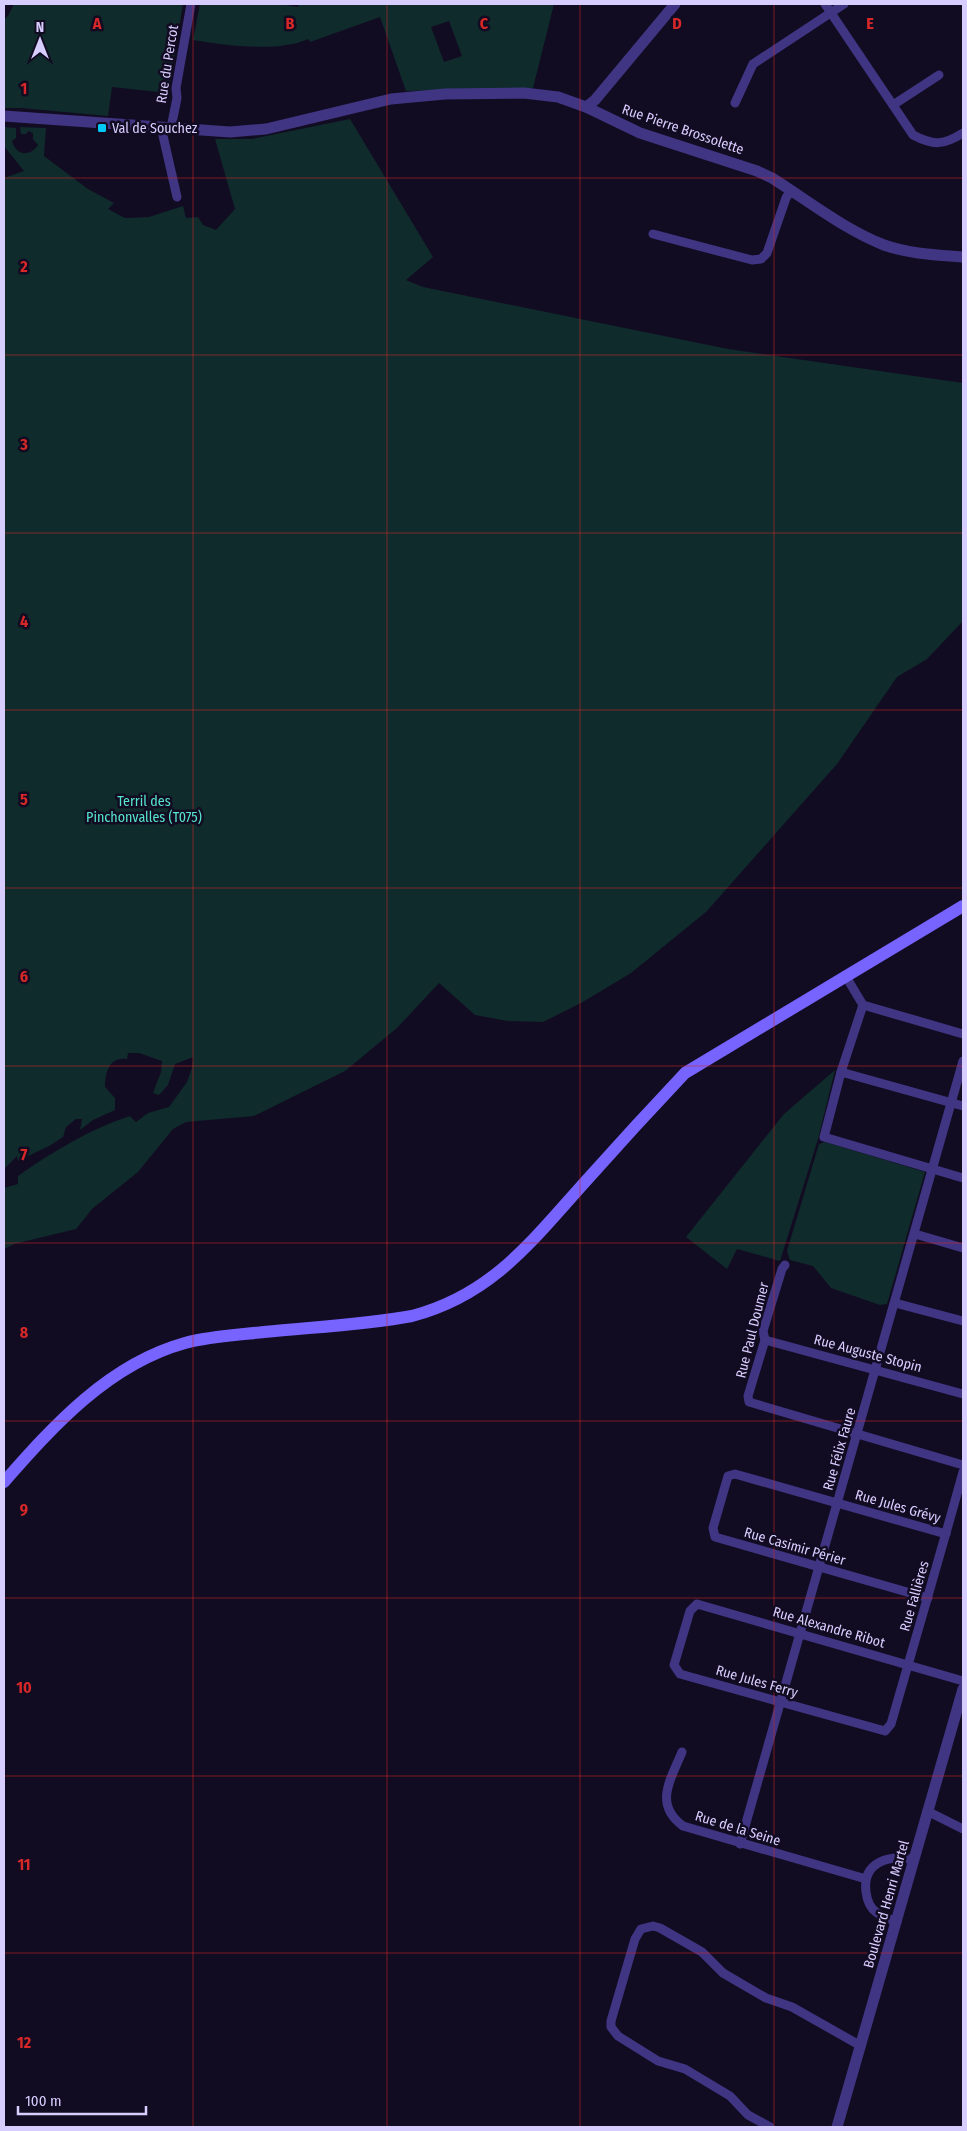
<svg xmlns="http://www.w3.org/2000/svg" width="967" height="2131" font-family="'Fira Sans Condensed',sans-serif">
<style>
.green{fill:#0f2b2c;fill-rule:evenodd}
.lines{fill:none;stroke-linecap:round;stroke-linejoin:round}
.minor{stroke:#403583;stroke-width:9}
.tertiary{stroke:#403583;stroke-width:11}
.secondary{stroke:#7764ff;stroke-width:12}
.grid{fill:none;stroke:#d62828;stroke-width:1;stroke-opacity:0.55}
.poi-dot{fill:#00c9f8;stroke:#120c22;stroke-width:2}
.labels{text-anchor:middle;stroke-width:5;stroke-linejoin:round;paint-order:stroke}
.street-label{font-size:14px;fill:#d8cdff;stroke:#120c22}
.poi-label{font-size:14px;fill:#d8cdff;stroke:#120c22;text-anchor:start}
.park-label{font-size:14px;fill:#55e4cd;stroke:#120c22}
.grid-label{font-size:16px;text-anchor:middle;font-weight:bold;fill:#d62828;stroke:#120c22;stroke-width:5;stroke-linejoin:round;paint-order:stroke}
</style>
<rect width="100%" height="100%" fill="#120c22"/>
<g class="green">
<polygon points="14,4 183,4 168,93 112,87 108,116 21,108 4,108 4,19 8,16"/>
<path d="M200,4H280L298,7L299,4H554L533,88L406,91L380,17L310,42L308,39C277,53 225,45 193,40ZM449,21L462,56L444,62L431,27Z"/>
<path d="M350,119L433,257L406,280L423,287L728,349L963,383V621L927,659L897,677L837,764L706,912L631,973L581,1003L543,1022L508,1021L475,1015L439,983L397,1028L345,1071L254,1116L186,1122L173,1129L138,1172L92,1209L76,1229L14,1244L4,1249V1188L18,1184V1176C52,1152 90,1129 130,1116L136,1122L148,1113L169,1107L187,1082L192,1068L193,1057L175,1064L168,1085L159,1095L153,1093L161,1072L162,1061L139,1053H128L127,1059C109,1056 105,1073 105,1087L115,1098V1110L93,1120L80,1130L82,1119H76L66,1127L63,1137L51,1145L18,1161L17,1156L4,1169V178L24,171L4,146V127L16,128V138L12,141C16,156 30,157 38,145L33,139V133L28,131L26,134H21L20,127L46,128L44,156L88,189L114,203L108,209L125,218L149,217L183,206L186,218L198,217L203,225L216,230L235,209L215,139H252Z"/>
<polygon points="835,1070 818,1139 780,1261 737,1249 727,1269 686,1237 784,1114"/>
<polygon points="825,1142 925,1172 887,1304 880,1305 831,1288 813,1266 790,1260 787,1251 819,1144"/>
</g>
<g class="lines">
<g class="minor">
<path d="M825,4L913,135C934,146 944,145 963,133"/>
<polyline points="735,103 753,64 844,4"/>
<polyline points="893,105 939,75"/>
<polyline points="161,127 177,197"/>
<polyline points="171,128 177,98 176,88 191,4"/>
<polyline points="653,234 752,260 761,259 767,253 786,198 791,190"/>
<polyline points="845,975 863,1005 963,1034"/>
<polyline points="863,1005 841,1072 824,1137 963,1178"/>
<polyline points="841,1072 963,1106"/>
<polyline points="915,1234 963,1248"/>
<polyline points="785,1265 782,1269 763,1331 765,1340 748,1396 749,1402 963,1465"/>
<polyline points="895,1303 963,1321"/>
<polyline points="765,1340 963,1394"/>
<path d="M963,1472C940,1556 915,1640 891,1724L885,1731L680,1674L674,1665L690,1611L697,1604L963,1681"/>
<polyline points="928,1598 715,1537 713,1528 728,1476 735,1474 946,1534"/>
<path d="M682,1752C671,1779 653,1804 683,1826L866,1879"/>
<polyline points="927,1811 963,1829"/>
<polyline points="740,1844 963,1061"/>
<path d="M897,1922C890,1919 882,1917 876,1912C869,1907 867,1900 866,1892C862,1862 889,1854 914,1860"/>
<polyline points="770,2127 748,2115 730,2096 685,2069 658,2061 618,2036 611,2027 611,2021 635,1939 641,1929 653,1926 660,1928 702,1952 723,1973 766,1998 792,2007 861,2046"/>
</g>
<g class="tertiary">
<polyline points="586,107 595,100 675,4"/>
<path d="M4,116L230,132L266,129L391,99L445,94L524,93L558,97L586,107L640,133L757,171L772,178C807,200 845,230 884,245C909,254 937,255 963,257"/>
<polyline points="837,2127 963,1689"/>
</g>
<path class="secondary" d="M4,1482C54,1425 109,1364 185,1343C211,1336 238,1335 264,1332C313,1327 363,1325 412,1316C492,1295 532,1241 585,1182C618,1145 651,1109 685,1073L963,906"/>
</g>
<path class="grid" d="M193,4V2127M387,4V2127M580,4V2127M774,4V2127M4,178H963M4,355H963M4,533H963M4,710H963M4,888H963M4,1066H963M4,1243H963M4,1421H963M4,1598H963M4,1776H963M4,1953H963"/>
<rect class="poi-dot" x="97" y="123" width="10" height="10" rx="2.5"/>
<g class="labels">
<g class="street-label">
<text transform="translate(167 64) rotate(-81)" y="5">Rue du Percot</text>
<text transform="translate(683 129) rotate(19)" y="5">Rue Pierre Brossolette</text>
<text transform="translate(752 1330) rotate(-76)" y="5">Rue Paul Doumer</text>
<text transform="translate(868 1353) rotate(15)" y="5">Rue Auguste Stopin</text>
<text transform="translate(839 1449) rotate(-74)" y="5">Rue Félix Faure</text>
<text transform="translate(898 1506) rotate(16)" y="5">Rue Jules Grévy</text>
<text transform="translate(795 1546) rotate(16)" y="5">Rue Casimir Périer</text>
<text transform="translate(914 1596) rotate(-74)" y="5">Rue Fallières</text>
<text transform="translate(829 1627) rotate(16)" y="5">Rue Alexandre Ribot</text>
<text transform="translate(757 1681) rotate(16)" y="5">Rue Jules Ferry</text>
<text transform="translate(738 1828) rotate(17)" y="5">Rue de la Seine</text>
<text transform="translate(886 1904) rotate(-74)" y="5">Boulevard Henri Martel</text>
</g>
<g class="poi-label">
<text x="112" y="133">Val de Souchez</text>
</g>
<g class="park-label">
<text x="144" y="806">Terril des<tspan x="144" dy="16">Pinchonvalles (T075)</tspan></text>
</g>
</g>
<g class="grid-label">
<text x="97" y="29">A</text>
<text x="290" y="29">B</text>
<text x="484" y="29">C</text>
<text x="677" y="29">D</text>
<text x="870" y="29">E</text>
<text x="24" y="94">1</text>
<text x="24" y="272">2</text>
<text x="24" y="450">3</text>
<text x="24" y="627">4</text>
<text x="24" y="805">5</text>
<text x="24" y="982">6</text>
<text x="24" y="1160">7</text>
<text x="24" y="1338">8</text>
<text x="24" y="1515">9</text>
<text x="24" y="1693">10</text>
<text x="24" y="1870">11</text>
<text x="24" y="2048">12</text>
</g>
<rect width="967" height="2131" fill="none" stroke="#d8cdff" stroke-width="10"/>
<g transform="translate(40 40)" stroke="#120c22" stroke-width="4" paint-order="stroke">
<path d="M0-4L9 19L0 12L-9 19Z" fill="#d8cdff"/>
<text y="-8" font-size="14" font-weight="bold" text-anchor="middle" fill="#d8cdff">N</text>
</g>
<path d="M18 2106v8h128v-8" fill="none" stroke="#d8cdff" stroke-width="2.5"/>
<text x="25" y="2106" font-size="15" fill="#d8cdff" stroke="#120c22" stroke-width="4" paint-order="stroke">100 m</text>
</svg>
